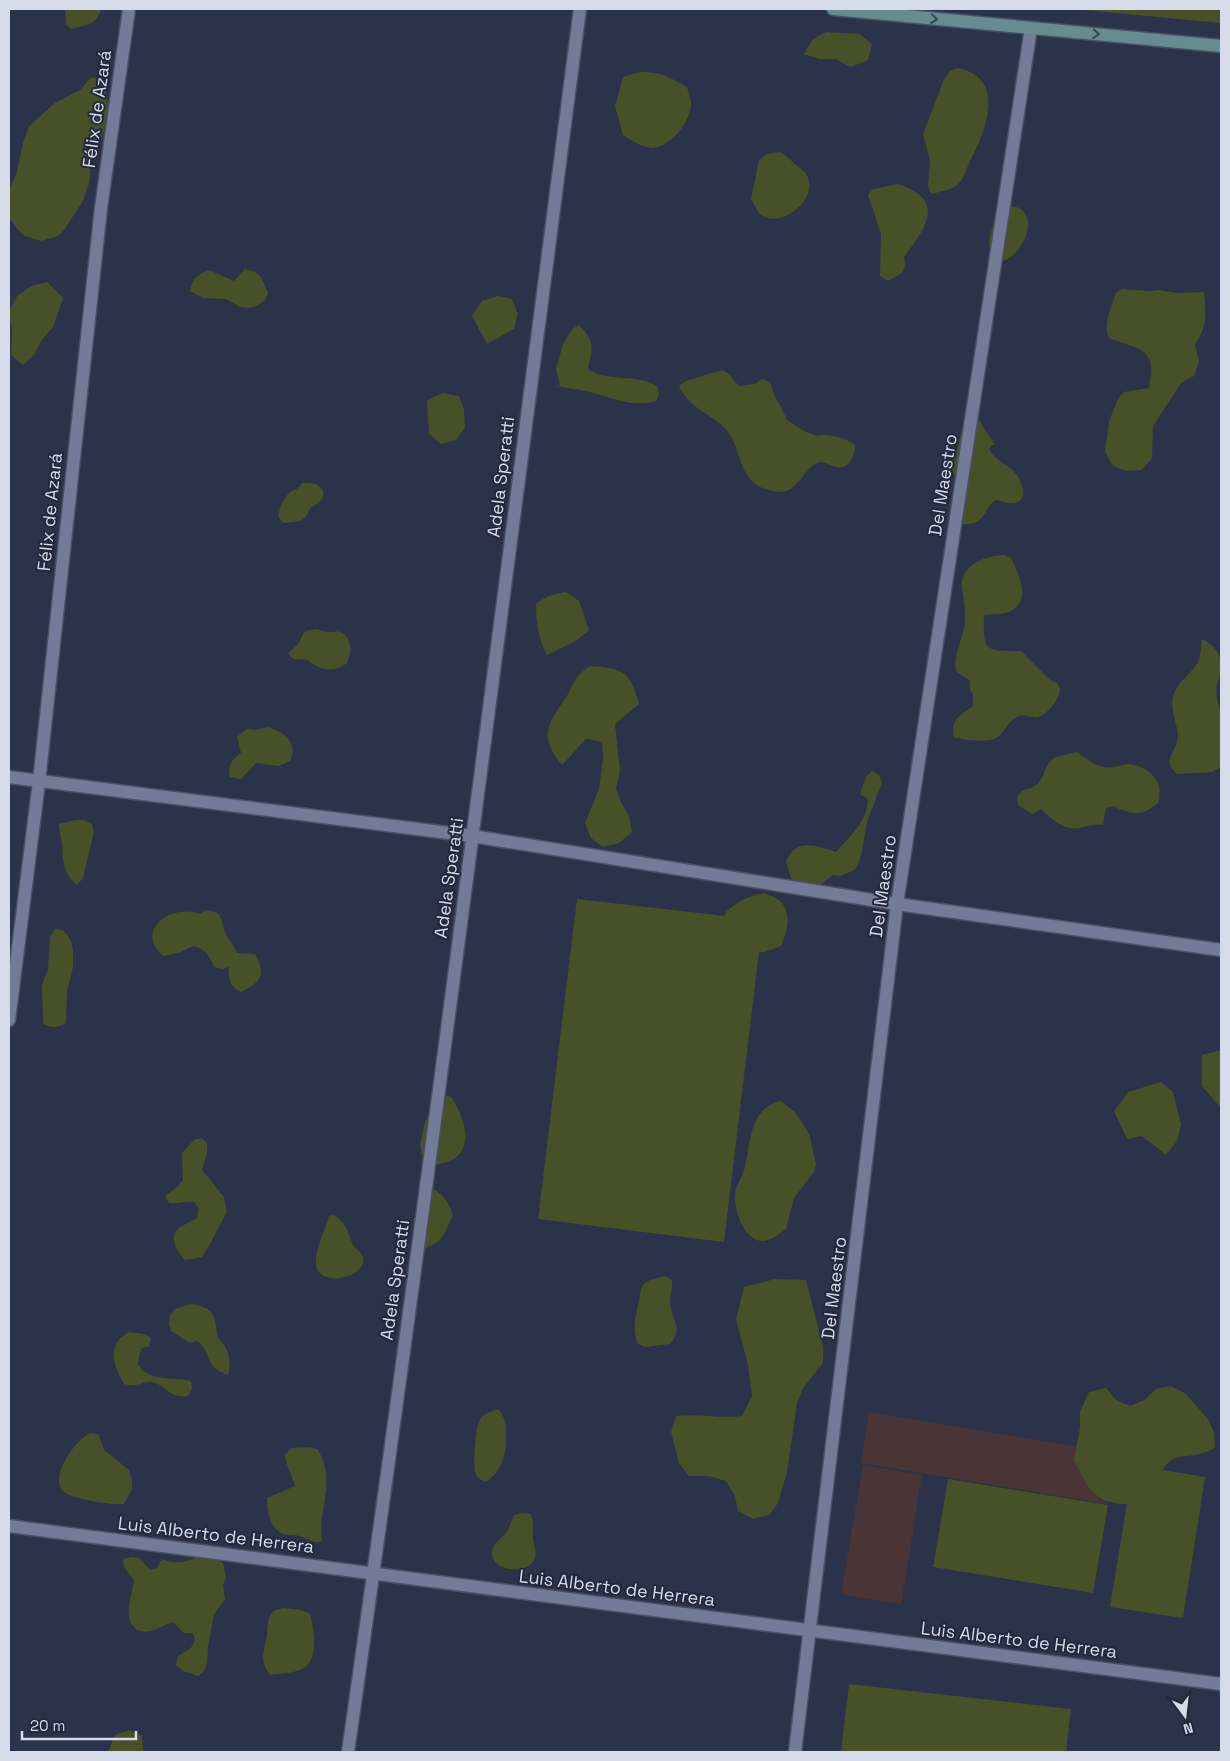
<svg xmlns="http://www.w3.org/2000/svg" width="1230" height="1761" font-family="'Space Grotesk',sans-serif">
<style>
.education{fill:#4a3536}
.green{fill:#465127}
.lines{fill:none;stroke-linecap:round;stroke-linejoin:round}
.street-casing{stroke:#4a5064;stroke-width:15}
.secondary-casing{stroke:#4a5064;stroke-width:15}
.street{stroke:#737c97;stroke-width:12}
.secondary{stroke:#668b90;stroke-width:12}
.oneway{stroke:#364657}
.labels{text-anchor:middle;stroke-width:4;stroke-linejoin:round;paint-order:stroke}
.street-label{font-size:18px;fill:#d6dbea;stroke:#21283f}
</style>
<rect width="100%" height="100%" fill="#2b334a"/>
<g class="education">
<polygon points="869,1412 1116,1453 1107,1504 861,1463"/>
<polygon points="863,1465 922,1475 901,1604 841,1594"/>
</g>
<g class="green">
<path d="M65,9H101C97,25 85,25 71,29L66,24Z"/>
<polygon points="1073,9 1221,9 1221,23"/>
<polygon points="826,32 860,34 872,44 868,60 851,67 835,59 819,59 804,54 813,39"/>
<path d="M958,68C1007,78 986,132 970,161C966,169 964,180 957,185C951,190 939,192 931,194L928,186L930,161L923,134L945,77L950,71Z"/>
<path d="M640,72C661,72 669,77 687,87C688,91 690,97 691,102C692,120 671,148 651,148C641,147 631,140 623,135L615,106L623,77Z"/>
<polygon points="91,77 99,80 104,86 110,113 100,142 92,156 89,183 83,201 64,230 58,236 41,241 25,236 18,230 9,217 9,190 16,175 23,143 29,126 55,103 81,89"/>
<path d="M780,152C786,155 790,160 795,164C799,168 804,170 806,174C822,199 778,232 759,213C756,209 754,204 751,199L759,160L767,154Z"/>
<path d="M898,184C947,200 926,228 904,257L905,265L902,273L888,281L880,276L881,234L868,195L873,189Z"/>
<path d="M1002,204C1010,206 1019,206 1024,212C1035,224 1022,249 1011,257C1006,260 1002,261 996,261C981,246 995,221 1002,204Z"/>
<path d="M245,269C261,272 262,278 268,293L265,300L258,305L249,308L240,307L226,299L203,298L190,291C193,278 197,275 209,270L234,281Z"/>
<polygon points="47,282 63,298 53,327 41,341 34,355 23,365 11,355 12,330 9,312 17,296 31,286"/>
<path d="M1122,289L1150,291L1159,290L1177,293L1204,292C1206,316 1208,324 1195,345L1199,362L1194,376L1181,383L1153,426L1152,458L1142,470L1126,471L1113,466L1105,452L1109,421L1119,397L1124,392L1149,388C1158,348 1141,350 1109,338C1102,325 1112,306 1116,293Z"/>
<polygon points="497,296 512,299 518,314 514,329 487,344 472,316 482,301"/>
<path d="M579,325C595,342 593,347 588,369C609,383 636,373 657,386L659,394L656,401C629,408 611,397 586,391C576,389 565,388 555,386H560L556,369L563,344L572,329Z"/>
<path d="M722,370L729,374L739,386L755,384L762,379L770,382L775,397L780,405L787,420L802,430L817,436C829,433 845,438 855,445C855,456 849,470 836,467C831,466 826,462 821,462C805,463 800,493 779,492C771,491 759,488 754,483C738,469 740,448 728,432C715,414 690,411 679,386L686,381Z"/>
<polygon points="443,393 459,396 464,410 465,428 456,440 441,444 429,434 427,400"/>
<path d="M971,414H975L995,445H991L989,449C997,465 1017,465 1022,486C1023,490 1024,494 1022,498C1016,507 1004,502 996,500C980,511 988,527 958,524L959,486L952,469L963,426Z"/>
<path d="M302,483C311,482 317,483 323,490V498L317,504L310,508L307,515L301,521L284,523L278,517C279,509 284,496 292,491C297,489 299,488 302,483Z"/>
<path d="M1003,555L1011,558C1018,573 1032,599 1011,611C1003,615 992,614 984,615C983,654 986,650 1021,651L1050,680L1057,683C1058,685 1060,688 1060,690C1060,699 1047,714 1039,717C1031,719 1025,713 1017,717C1009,720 1005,731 999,736C990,744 964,740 954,737C950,720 960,715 973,706V693L970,690V681L956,671C953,655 963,639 965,622C966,610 963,599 962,587C960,565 985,556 1003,555Z"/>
<path d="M566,592L579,601L589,630L576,641L547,655C538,637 536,623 536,603L551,595Z"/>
<path d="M316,629C321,630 327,633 332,632C335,632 337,631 340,632C353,637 352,655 346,664C330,674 319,669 306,659C299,660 292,661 288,653C292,650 295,647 298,644C306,633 299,631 316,629Z"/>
<path d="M1202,639C1216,645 1224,659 1221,674C1220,678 1217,682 1217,686C1215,694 1218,702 1220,709L1221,710V767L1212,772L1177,774C1160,759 1178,752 1178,735C1177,723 1170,709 1173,697C1177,681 1191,675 1198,662C1201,654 1201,647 1202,639Z"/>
<path d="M590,666C623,668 630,671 639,704L615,724L620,771L616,788L621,802L629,816L632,832L619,843L603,847L591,838L585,823L599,789L603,758L602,742L586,739L562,765C538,735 547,725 567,696C571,690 573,681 578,676C581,672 586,669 590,666Z"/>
<path d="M268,727C284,732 299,743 290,761L279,766L256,763L241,779L230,777C227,766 232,759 241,753L237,737L247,729L255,730Z"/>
<path d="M1077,752C1086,759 1094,765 1105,767C1113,769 1120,765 1128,764C1140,764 1156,774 1159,786C1160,791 1159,797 1159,802C1142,817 1132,815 1113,806L1106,808L1103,825C1094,824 1088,826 1079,828C1064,831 1051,819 1041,809L1032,814L1018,805L1017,797C1023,787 1028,791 1036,785C1045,779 1044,764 1054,758C1060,755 1070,754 1077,752Z"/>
<path d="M872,771L879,775L882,782L867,822L861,856L855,870L840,876L833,875L814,889L793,884L786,862C796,837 816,846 836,852C850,836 867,822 868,799L860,794L866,777Z"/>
<path d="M76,820H84L92,824L94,832L83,878L77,885C63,874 63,861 62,844C61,837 59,831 59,824Z"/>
<path d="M764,893C768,895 775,897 779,900C793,913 787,931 781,946L765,952H759L724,1242L538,1219L577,899L725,916L726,912C738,901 748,896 764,893Z"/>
<path d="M206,910C224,912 220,919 225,932C228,939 234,945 237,953L255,954C267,975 260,983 241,992C230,986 228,979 229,967L222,969L214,967C209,956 206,949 193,946L179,953L163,956C134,931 171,903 199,914Z"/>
<path d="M55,929L63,930L68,936L72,944L73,952V967L67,991L66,1023C57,1028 52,1028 43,1024L42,984L48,970L50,937Z"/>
<polygon points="1221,1050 1221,1108 1202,1086 1202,1055"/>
<polygon points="1161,1082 1173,1092 1181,1125 1177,1141 1166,1155 1142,1136 1127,1139 1114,1111 1128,1092"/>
<path d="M443,1095L451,1097C462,1113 475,1144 455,1158C449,1162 440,1164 433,1166L422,1155L420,1146L424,1125L436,1099Z"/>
<path d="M781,1101L796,1113L806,1129L810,1137L816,1165L814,1172L794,1198L786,1229C779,1234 771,1241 762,1241C744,1240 734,1211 735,1195C735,1186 743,1176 745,1167C750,1143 750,1107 781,1101Z"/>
<path d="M201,1138L207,1143V1154L202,1170L224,1197L227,1212C218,1227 212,1242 202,1257L185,1260C176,1251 167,1234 182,1226C187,1223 192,1221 197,1218L199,1209L194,1202C185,1201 178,1204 169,1203L165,1196L177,1187L183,1180L182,1153L194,1140Z"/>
<path d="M433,1189C444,1195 449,1203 453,1215C443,1236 444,1242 421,1250L413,1236L425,1192Z"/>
<path d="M334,1215C345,1222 348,1231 352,1243C355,1250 362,1251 363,1258C367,1278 318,1289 316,1264C315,1248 325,1231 329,1216Z"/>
<path d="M665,1276L672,1280C673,1288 670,1295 670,1303C672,1320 684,1329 670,1344L645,1347L638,1344C631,1329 636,1316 639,1301C640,1296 640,1289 643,1285C648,1279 658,1278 665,1276Z"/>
<path d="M775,1279L806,1280L823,1347V1363L803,1388L797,1403L787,1472L778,1503L769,1515L753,1519L738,1511L735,1496L726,1481L708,1476H689L679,1463L671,1432L676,1416C698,1413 720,1419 742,1416L752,1396L748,1365L736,1319L744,1287Z"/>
<path d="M191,1304C217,1308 214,1316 218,1338C229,1348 232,1361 228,1375C202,1366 213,1352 197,1341L190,1343L171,1331L169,1324L170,1315L175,1309Z"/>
<path d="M129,1332L145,1334L151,1338L149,1346L142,1348L139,1356L138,1365C151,1383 172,1376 191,1381L192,1389L188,1396C168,1399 167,1385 152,1382C142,1381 137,1388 124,1384C114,1365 105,1345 129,1332Z"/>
<path d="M1170,1386L1185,1393L1208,1419L1214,1432L1215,1448C1210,1450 1204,1453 1199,1454C1184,1458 1172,1453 1163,1470L1205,1477L1183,1618L1110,1607L1127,1504H1119L1103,1500L1089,1489L1074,1460L1080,1428V1412L1089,1392L1106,1388L1116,1400L1130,1406L1144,1400L1156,1389Z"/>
<path d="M498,1409C505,1417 506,1424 506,1434C506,1455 503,1470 486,1482C481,1480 476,1478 475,1472C473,1462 475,1425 481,1418C485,1413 493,1411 498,1409Z"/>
<path d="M90,1433L98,1434L104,1450L129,1470L132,1480V1489L124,1504C112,1505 74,1500 64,1492C48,1478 75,1440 90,1433Z"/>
<path d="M309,1447L317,1449C338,1480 317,1509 322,1542C310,1543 309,1539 299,1536C294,1534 287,1536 283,1534C270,1529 267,1510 267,1498L295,1486C292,1475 286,1466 285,1455L291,1448Z"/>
<polygon points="948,1479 1108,1505 1093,1593 933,1567"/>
<path d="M523,1513L531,1514C534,1523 532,1529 533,1537C533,1545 538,1553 534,1560C525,1577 485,1570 493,1548C496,1541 504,1536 508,1530C510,1525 512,1520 514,1515Z"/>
<path d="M202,1555L210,1556L223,1563L226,1578L223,1585L225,1600L214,1614L208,1647L207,1663L204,1671L198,1676L183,1671L176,1665L178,1656L191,1648L195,1640L193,1633H184L173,1622C165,1624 159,1629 151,1631C145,1632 141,1632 136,1629C122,1618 132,1595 134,1580L124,1567L123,1559L131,1557L139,1558L150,1570L157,1568L162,1559C176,1565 189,1562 202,1555Z"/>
<path d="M284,1608L302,1610L310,1614C314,1630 320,1660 302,1669C292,1674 280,1673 270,1675C258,1659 265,1651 267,1634C268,1628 267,1619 271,1614C275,1609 278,1609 284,1608Z"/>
<polygon points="849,1684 1071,1709 1066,1752 841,1752"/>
<polygon points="129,1730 142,1736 143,1752 108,1752 115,1735"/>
</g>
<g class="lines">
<g class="street-casing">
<g id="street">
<polyline points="9,777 472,836 897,904 1221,950"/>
<polyline points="9,1020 39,782 101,208 129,9"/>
<polyline points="9,1526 1221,1684"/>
<path d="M348,1752C431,1172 504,590 580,9"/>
<polyline points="795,1752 897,904 1031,28"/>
</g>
</g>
<g class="secondary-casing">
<polyline id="secondary" points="833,9 1221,46"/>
</g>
<use href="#street" class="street"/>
<use href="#secondary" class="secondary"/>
</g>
<defs><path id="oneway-chevron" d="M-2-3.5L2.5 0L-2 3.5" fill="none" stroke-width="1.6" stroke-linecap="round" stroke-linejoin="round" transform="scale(1.25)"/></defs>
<g class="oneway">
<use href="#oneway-chevron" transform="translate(934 19) rotate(6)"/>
<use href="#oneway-chevron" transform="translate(1096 34) rotate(5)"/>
</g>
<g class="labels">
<g class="street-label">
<text transform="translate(97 109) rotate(-82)" y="6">Félix de Azará</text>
<text transform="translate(501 477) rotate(-83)" y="6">Adela Speratti</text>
<text transform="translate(943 485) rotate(-81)" y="6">Del Maestro</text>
<text transform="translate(50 512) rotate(-84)" y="6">Félix de Azará</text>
<text transform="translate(449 878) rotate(-82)" y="6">Adela Speratti</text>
<text transform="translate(883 886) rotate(-82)" y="6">Del Maestro</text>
<text transform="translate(395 1280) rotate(-82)" y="6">Adela Speratti</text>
<text transform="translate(834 1288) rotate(-83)" y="6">Del Maestro</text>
<text transform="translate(216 1535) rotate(7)" y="6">Luis Alberto de Herrera</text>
<text transform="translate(617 1588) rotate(7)" y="6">Luis Alberto de Herrera</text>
<text transform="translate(1019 1640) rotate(7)" y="6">Luis Alberto de Herrera</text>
</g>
</g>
<rect width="1230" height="1761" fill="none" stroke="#d6dbea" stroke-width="20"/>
<g transform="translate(1185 1716) rotate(165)" stroke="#21283f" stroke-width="4" paint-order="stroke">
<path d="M0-4L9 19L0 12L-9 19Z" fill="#d6dbea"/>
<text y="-8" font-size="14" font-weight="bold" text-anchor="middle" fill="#d6dbea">N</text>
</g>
<path d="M22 1731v8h114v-8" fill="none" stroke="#d6dbea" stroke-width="2.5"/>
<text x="30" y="1731" font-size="15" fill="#d6dbea" stroke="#21283f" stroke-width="4" paint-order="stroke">20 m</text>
</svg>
